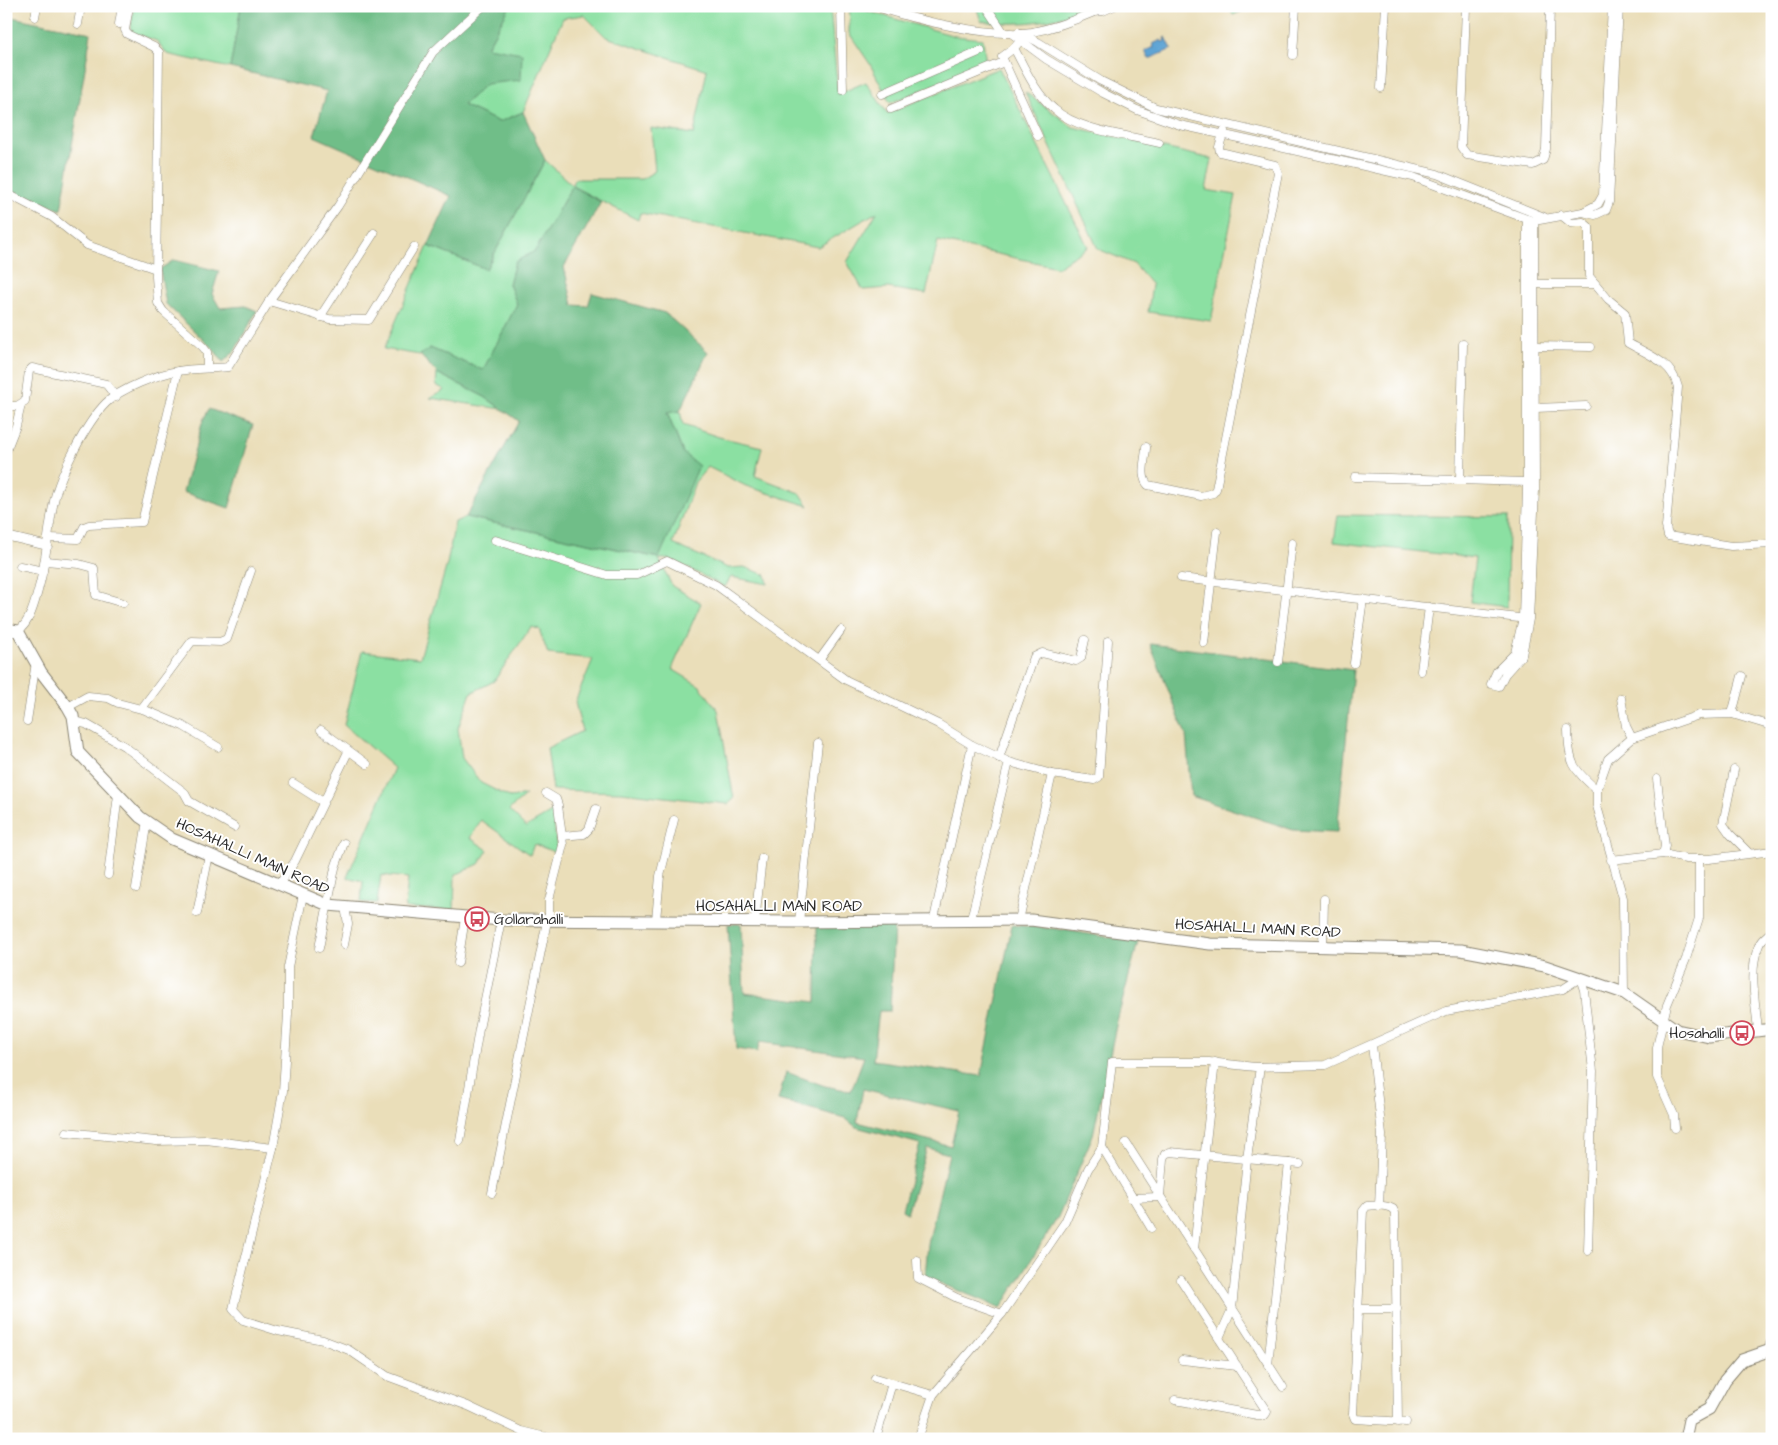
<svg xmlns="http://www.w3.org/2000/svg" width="1778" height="1445" font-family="'Architects Daughter',sans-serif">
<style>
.green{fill:#8be0a2;stroke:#5b8666}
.forest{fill:#70be88;stroke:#4e745a;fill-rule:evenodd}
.water{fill:#5fa4d4;stroke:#456880}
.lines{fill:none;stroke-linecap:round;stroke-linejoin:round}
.street-casing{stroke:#8a8472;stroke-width:9}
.secondary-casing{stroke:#8a8472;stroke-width:13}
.street{stroke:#fff;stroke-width:8}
.secondary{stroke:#fff;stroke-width:11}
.labels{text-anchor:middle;stroke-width:4;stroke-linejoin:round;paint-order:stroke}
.street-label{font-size:15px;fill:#2b2b2b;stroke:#fff}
.poi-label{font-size:15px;fill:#2b2b2b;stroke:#fff;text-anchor:start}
</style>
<rect width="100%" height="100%" fill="#fff"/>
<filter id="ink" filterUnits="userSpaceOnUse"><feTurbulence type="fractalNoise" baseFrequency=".02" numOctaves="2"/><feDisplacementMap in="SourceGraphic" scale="10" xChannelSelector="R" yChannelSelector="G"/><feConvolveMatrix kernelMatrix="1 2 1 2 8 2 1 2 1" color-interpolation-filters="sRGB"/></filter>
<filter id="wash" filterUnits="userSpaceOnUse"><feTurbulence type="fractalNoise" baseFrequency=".0096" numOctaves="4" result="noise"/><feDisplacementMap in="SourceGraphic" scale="20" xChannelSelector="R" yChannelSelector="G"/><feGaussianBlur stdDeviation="1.12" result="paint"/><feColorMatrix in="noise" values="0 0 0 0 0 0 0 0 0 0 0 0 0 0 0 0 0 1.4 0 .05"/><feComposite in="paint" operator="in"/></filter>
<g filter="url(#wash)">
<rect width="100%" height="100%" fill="#eadeb9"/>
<g class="green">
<polygon points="134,6 241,6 230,68 167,54 157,41 130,32"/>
<polygon points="510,6 830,6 838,94 866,82 887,113 999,68 1088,247 1057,267 938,241 926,294 888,288 863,290 847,262 877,212 818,247 640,213 638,220 572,186 535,252 515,262 509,284 517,304 483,371 430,348 420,355 384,349 428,246 486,269 545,160 572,185 574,179 642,179 655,171 651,128 694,134 707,70 606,37 584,15 563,18 523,112 499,122 463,105 486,84 487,47"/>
<polygon points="850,6 955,36 983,39 986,64 890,103 870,64 849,33"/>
<path d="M976,6H1088C1056,23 1016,26 981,21Z"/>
<polygon points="1229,6 1254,6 1233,15"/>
<polygon points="1025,92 1073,127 1212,159 1206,190 1236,195 1211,321 1148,312 1152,285 1134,264 1098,249"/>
<polygon points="437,373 485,397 502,409 430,398 445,390 436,385"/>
<polygon points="680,411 683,425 719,437 762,447 755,476 800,493 809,506 746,486 708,467 695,482 673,544 728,568 744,567 766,575 768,584 731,577 725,587 670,559 659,559 672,586 701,603 672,669 700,686 718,710 734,799 728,804 621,792 553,790 547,748 582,731 575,702 593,659 548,654 539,629 531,627 494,681 471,693 458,728 462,758 481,783 511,798 526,795 509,810 526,827 553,811 557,853 534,844 530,855 481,820 470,838 488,850 479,864 455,875 454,910 405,908 408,878 381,875 377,903 361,902 363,881 347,877 394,768 344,725 362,651 420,658 447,564 455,522 466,517 659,558 683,453 667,412"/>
<polygon points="1338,515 1508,517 1507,607 1470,602 1475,558 1334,542"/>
</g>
<g class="forest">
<polygon points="241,6 510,6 487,47 522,53 521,80 486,84 463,105 499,122 523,112 545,160 486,269 428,246 451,196 314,136 327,91 230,68"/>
<polygon points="6,16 91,33 61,210 6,189"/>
<polygon points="572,186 601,202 564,267 573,305 588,306 592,293 665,313 708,352 680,411 667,413 683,453 699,466 659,558 466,517 519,421 485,397 437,373 420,355 430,348 483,370 517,304 509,284 515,262 535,251"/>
<polygon points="174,260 219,271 212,294 220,308 246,306 257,311 234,352 223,362 215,351 166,304 160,269"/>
<polygon points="209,409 253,425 229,508 183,492 203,420"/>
<polygon points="1150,644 1353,670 1337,832 1293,830 1191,796 1186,735"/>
<path d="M728,924H741L744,993L816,1002L817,924H894L890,1011H879L873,1060L981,1076L1012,925L1057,929L1138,942L1117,1021L1093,1135L1058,1217L1001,1308L925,1277L928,1244L949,1154L927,1148L907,1213L902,1210L920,1144L856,1127L845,1118L778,1100L786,1072L825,1086L851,1091L864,1057L760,1042L757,1052L736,1049ZM863,1089L959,1111L951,1146L857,1122Z"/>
</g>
<polygon class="water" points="1166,37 1172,49 1149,59 1145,51 1154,47 1153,44 1161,40 1162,42 1165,41 1164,38"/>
</g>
<g filter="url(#ink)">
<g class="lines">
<g class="street-casing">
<g id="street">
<polyline points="129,6 125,30 127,34 154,47 159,52 156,277 158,303 163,311 203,347 207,352 207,368"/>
<polyline points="841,6 843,90"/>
<path d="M874,6C915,20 990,38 1032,32C1054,28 1073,21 1094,12"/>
<polyline points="986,6 1004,33"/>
<polyline points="1098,6 1094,12 1103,11 1114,6"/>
<polyline points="1466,6 1461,147 1467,155 1533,165 1543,160 1546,149 1550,6"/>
<polyline points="35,17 37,6"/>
<polyline points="78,24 81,6"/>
<polyline points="119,24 122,6"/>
<polyline points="1018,32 1038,42 1101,81 1156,108 1437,174 1544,217"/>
<polyline points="1011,33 1046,59 1103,93 1137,110 1180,125 1413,177 1527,219 1534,221 1583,212 1595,215 1606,210 1609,202 1619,6"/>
<path d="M1021,40L1014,48C1025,69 1036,94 1054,109C1078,131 1128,135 1159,143"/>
<polyline points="1014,48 1002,57 1038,136"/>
<polyline points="1293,55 1296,6"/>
<polyline points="1381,88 1386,6"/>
<polyline points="882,94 981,51"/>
<polyline points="891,109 1004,62"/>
<polyline points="6,193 52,217 87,245 156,269"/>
<polyline points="1583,212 1598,204 1603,195 1612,6"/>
<path d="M1561,215L1571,223L1583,222L1589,227V276L1608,299L1625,313L1628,343C1649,355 1672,362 1678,387L1666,527L1668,536L1731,546L1772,544"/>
<polyline points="1527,219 1527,489 1523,618 1515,653 1497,671 1491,684 1499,686 1505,674 1522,655 1529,619 1535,490 1534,221"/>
<polyline points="1534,284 1595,284"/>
<polyline points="269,301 329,319 369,320 414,247"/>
<polyline points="320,317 374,233"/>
<polyline points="1535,346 1591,347"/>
<polyline points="6,406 17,406 25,401 29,371 32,368 106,384 116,397"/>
<polyline points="1535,408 1586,406"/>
<path d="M1146,447C1146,458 1139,476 1148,485L1201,496L1213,493L1216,489L1278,173L1275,165L1220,152L1219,147L1224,131"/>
<polyline points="6,451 16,426 21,405"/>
<polyline points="1355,477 1527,482"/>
<polyline points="1460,480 1463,344"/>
<polyline points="6,536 48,546"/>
<polyline points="49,538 78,539 84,527 89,525 142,522 178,371"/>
<polyline points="495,540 607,575 637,575 667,561 716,585 846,680 938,724 972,745 1009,762 1052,774 1094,780 1099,777 1108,641"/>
<polyline points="46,561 79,564 94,568 96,595 123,603"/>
<polyline points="20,566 43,571"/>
<polyline points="1181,578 1527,619"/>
<path d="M18,631C31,622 36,598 40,583C47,556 48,528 54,501C60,474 86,423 106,403C120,389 158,374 178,371C194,368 211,369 228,367L272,297L338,206L433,52L483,6"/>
<polyline points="1204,643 1217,532"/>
<polyline points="820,659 841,630"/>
<polyline points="1278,662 1292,543"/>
<polyline points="1354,663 1363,599"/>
<polyline points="1421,671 1429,607"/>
<polyline points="1621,698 1626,726 1632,738"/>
<polyline points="68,707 88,696 108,698 118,703 145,710 183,726 218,747"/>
<polyline points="142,708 192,641 220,642 227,639 251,571"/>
<polyline points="1732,714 1742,676"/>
<polyline points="27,721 36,662"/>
<polyline points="73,721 86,724 124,746 184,792 189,801 234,827"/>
<polyline points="321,730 367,764"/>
<path d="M1568,730C1569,763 1572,768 1597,790"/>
<polyline points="999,758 1034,657 1042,653 1076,661 1081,658 1085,640"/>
<polyline points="1734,770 1723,824 1730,834 1749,853"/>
<polyline points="1657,779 1665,846 1663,854"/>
<polyline points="293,783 323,802"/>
<polyline points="546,793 556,799 558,805 563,845 549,900 549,920"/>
<polyline points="562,836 584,834 589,829 596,809"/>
<polyline points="1611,860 1663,854 1686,859 1709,859 1772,851"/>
<polyline points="108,875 118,795"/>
<polyline points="279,885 295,861 348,752"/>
<polyline points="136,888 147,821"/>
<polyline points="303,895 288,967 288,1014 283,1091 273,1148 233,1309 243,1320 278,1331 323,1340 349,1350 387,1376 468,1406 521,1431 554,1439"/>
<polyline points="197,913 209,855"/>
<polyline points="934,919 972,745"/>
<polyline points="971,919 1009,762"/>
<polyline points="656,920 660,876 674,820"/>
<polyline points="1019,920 1052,774"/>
<polyline points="755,921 762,858"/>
<polyline points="799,922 818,743"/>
<polyline points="344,945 348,924 345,907"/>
<polyline points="1323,946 1324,899"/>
<polyline points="319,948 335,868 344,843"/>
<polyline points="458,963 465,918"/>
<polyline points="1624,993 1623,898 1597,806 1597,790 1608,759 1632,738 1699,715 1732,714 1772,726"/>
<path d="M1758,1031C1756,1005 1748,970 1759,945C1761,939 1767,936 1772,931"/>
<polyline points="1372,1045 1382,1135 1379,1206"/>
<polyline points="1675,1128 1674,1115 1657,1077 1657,1047 1667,1005 1686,959 1699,918 1699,859"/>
<polyline points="66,1132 156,1141 206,1140 273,1148"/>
<polyline points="460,1141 479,1029 501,920"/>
<polyline points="1126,1143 1283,1387"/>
<polyline points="1102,1147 1151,1228"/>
<polyline points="492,1193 547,921"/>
<polyline points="1160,1196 1163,1159 1165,1154 1170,1152 1300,1164"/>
<polyline points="1131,1198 1160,1197"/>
<polyline points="1194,1249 1215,1062"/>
<polyline points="1358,1309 1397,1309"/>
<polyline points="1002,1314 1065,1222 1088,1169 1102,1147 1112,1062 1209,1062 1255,1067 1325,1065 1446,1011 1563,989 1580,978 1584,990 1593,1071 1588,1251"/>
<polyline points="1219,1338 1232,1309 1247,1159 1260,1067"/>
<polyline points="1182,1360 1237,1366"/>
<polyline points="1268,1365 1289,1163"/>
<polyline points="875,1378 933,1395 1002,1314 957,1298 918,1278 917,1260"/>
<polyline points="1175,1400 1257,1415 1265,1415 1267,1412 1181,1280"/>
<path d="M1398,1422L1395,1213L1393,1209C1386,1205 1375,1205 1367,1206L1363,1211L1353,1414L1355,1419L1406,1422"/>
<polyline points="876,1439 892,1383"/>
<polyline points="918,1439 933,1395"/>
</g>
</g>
<g class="secondary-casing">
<g id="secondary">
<polyline points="6,629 18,631 41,672 68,707 73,716 78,752 140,817 172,839 328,905 501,920 799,922 1031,920 1210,944 1461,950 1545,966 1624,993 1677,1030 1709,1037 1772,1029"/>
<polyline points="1685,1439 1689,1420 1709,1409 1725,1380 1742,1360 1771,1350 1772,1344"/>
</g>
</g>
<use href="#street" class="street"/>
<use href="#secondary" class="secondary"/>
</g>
</g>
<defs>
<g id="bus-ring" transform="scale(1.25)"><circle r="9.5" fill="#fff" stroke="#d1495b" stroke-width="1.5"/><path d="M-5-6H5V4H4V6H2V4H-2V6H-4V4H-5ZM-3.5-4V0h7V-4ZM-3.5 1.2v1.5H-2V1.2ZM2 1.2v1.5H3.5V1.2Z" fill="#d1495b"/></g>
</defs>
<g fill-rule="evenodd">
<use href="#bus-ring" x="477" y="919"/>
<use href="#bus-ring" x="1742" y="1033"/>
</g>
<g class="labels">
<g class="street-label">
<text transform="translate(253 856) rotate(24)" y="5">HOSAHALLI MAIN ROAD</text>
<text x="779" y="911">HOSAHALLI MAIN ROAD</text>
<text transform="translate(1258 928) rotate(3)" y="5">HOSAHALLI MAIN ROAD</text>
</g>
<g class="poi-label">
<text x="494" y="924">Gollarahalli</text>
<text x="1724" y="1038" text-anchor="end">Hosahalli</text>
</g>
</g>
<rect width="1778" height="1445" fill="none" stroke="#fff" stroke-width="25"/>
</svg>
